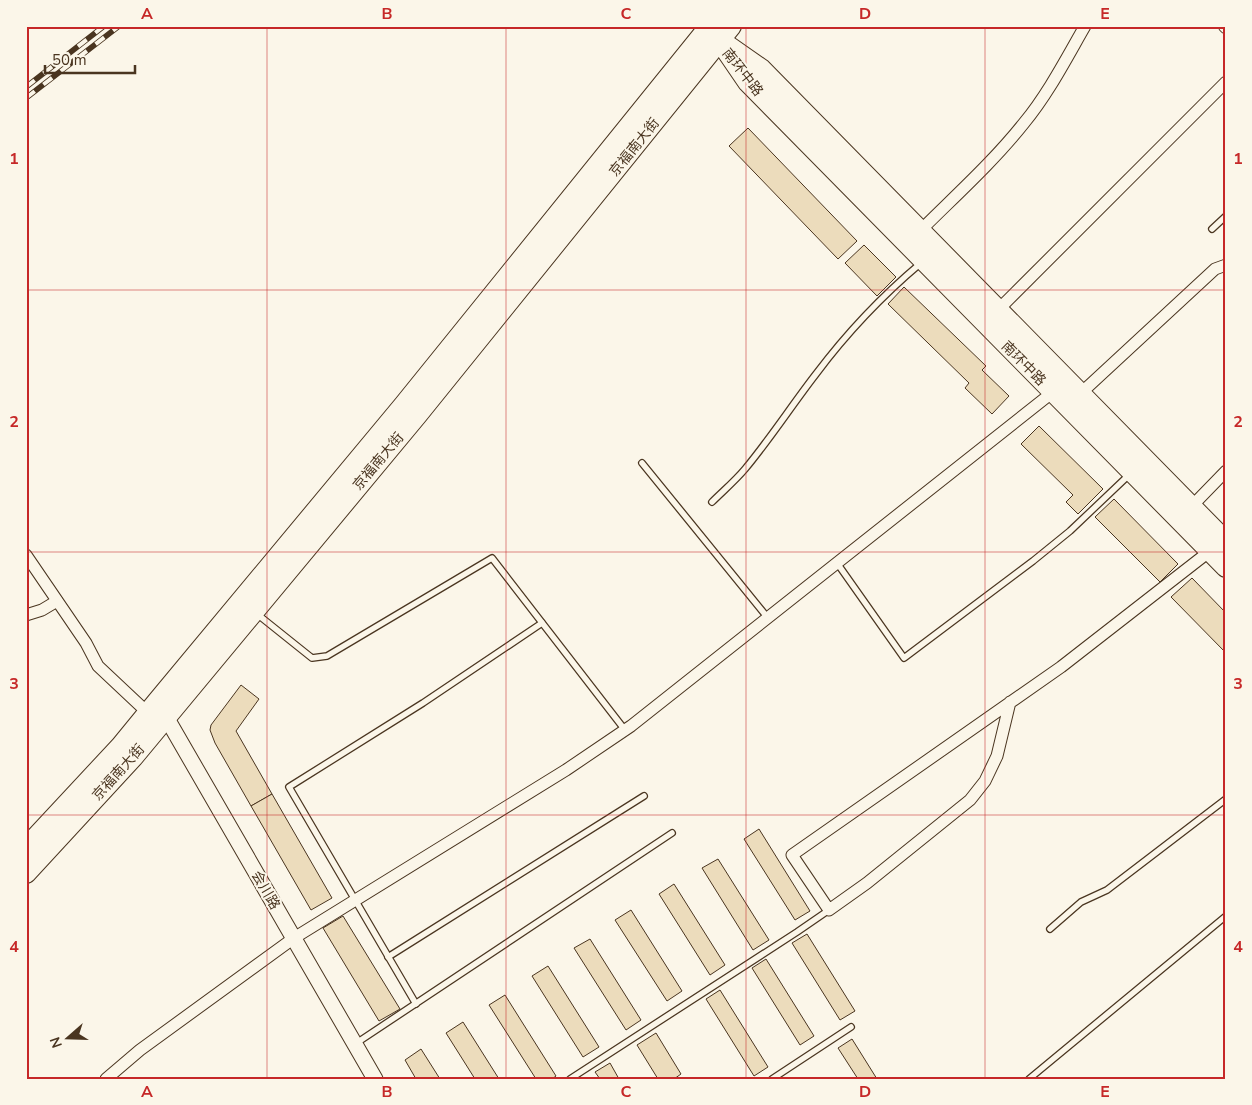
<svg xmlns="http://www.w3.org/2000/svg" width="1252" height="1105" font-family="'Nunito Sans','Noto Sans SC',sans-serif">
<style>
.building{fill:#ecdcbc;stroke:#4a3520}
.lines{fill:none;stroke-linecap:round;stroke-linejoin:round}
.lane-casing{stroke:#4a3520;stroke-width:8}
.street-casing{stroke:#4a3520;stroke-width:13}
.secondary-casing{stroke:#4a3520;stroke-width:17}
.highway-casing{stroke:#4a3520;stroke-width:22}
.lane{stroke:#fbf6e9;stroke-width:5.5}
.street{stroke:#fbf6e9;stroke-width:11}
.secondary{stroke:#fbf6e9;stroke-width:15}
.highway{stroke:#fbf6e9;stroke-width:20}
.rail-casing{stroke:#4a3520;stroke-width:5.5}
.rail{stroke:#fbf6e9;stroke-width:4;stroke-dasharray:11;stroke-linecap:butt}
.grid{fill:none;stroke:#c62828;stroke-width:1;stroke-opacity:0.55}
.labels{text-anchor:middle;stroke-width:4;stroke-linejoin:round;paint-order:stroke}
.street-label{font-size:14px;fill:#4a3520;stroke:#fbf6e9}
.neatline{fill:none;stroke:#c62828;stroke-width:2}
.grid-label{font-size:16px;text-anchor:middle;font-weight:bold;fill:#c62828}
</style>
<rect width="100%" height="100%" fill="#fbf6e9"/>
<g class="building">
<polygon points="748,128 857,241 838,259 729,146"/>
<polygon points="864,245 896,277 877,296 845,263"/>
<polygon points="904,287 986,366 982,370 1009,396 992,414 965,388 969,383 888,304"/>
<polygon points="1039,426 1103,489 1078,514 1066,502 1073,495 1021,444"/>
<polygon points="1114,499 1178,564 1160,582 1095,517"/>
<polygon points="1192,578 1226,613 1226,653 1171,597"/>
<polygon points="241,685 259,699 236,731 272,794 251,806 215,743 210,730 211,725"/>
<polygon points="272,794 332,898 311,910 251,806"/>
<polygon points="759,829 810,911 795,920 744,839"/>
<polygon points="718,859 769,940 753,950 702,868"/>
<polygon points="674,884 725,965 710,975 659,894"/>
<polygon points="631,910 682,991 667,1001 615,920"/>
<polygon points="343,916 400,1009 379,1021 323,928"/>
<polygon points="807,934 855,1011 840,1020 792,943"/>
<polygon points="590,939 641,1020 626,1030 574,948"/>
<polygon points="766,959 814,1036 800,1045 752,968"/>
<polygon points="548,966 599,1047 583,1057 532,976"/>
<polygon points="720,990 768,1067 754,1076 706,999"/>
<polygon points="505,995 556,1076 552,1079 536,1079 489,1005"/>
<polygon points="463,1022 499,1079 475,1079 446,1033"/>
<polygon points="656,1033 681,1074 674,1079 658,1079 637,1045"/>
<polygon points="852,1039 877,1079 858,1079 838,1048"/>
<polygon points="421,1049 440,1079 416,1079 405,1060"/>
<polygon points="610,1063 619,1079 600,1079 595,1072"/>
</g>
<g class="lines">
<g class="lane-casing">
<g id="lane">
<polyline points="1212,229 1226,216"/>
<polyline points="642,463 768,618"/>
<path d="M712,502C723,491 735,481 745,469C770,439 792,405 816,374C846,334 883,295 921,263"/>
<polyline points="837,563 904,658 1033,561 1070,531 1130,474"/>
<polyline points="257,614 312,658 327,656 492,558 625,730"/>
<polyline points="1050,929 1081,902 1107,890 1226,799"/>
<polyline points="388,957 644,796"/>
<polyline points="416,1004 289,787 423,703 542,623"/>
<polyline points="355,1044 672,833"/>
<polyline points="570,1079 797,932 829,910"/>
<polyline points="772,1079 851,1027"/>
<polyline points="1029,1079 1226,916"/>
</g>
</g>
<g class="street-casing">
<g id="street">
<polyline points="1224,26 1226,28"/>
<path d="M920,231C955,196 993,162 1024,123C1048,94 1066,59 1085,26"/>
<polyline points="998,310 1226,82"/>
<polyline points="1080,394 1215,269 1226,265"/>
<polyline points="1191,507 1226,471"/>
<polyline points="26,555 86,643 98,666 148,713"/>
<polyline points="26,615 42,610 57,601"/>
<polyline points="1010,702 997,756 985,781 970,800 867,883 829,910 792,855 1061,667 1210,551"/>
<polyline points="106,1079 140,1050 294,938 566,770 631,726 1053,392"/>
</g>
</g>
<g class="secondary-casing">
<polyline id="secondary" points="162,710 375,1079"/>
</g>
<g class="highway-casing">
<g id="highway">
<polyline points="711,32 720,41 748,82 1226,567"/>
<polyline points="728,46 761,69 1226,542"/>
<polyline points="26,848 121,746 157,702 404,405 710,26"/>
<polyline points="26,873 133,757 417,415 731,26"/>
</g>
</g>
<use href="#lane" class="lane"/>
<use href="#street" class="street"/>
<use href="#secondary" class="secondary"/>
<use href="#highway" class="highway"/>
<g class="rail-casing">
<g id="rail">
<polyline points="26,87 104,26"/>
<polyline points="26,98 119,26"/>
</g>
</g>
<use href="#rail" class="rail"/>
</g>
<path class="grid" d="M267,26V1079M506,26V1079M746,26V1079M985,26V1079M26,290H1226M26,552H1226M26,815H1226"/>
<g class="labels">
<g class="street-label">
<text transform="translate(743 72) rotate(52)" y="5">南环中路</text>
<text transform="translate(634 147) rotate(-51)" y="5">京福南大街</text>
<text transform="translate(1024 363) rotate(45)" y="5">南环中路</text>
<text transform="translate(378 461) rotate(-50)" y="5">京福南大街</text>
<text transform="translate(118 772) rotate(-48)" y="5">京福南大街</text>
<text transform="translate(266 890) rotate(60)" y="5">会川路</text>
</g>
</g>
<rect width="1252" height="1105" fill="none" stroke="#fbf6e9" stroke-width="55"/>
<g transform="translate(68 1038) rotate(250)" stroke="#fbf6e9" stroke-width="4" paint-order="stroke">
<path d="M0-4L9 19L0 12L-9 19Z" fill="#4a3520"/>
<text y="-8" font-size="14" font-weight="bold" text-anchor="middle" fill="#4a3520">N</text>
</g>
<path d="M45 65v8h90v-8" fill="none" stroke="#4a3520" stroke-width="2.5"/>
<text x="52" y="65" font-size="15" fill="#4a3520" stroke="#fbf6e9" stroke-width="4" paint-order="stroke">50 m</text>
<rect x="28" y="28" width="1196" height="1050" class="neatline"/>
<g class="grid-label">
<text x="147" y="19">A</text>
<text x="387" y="19">B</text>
<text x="626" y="19">C</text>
<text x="865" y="19">D</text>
<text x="1105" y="19">E</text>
<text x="14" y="164">1</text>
<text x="1238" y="164">1</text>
<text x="14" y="427">2</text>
<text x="1238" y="427">2</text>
<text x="14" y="689">3</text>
<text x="1238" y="689">3</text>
<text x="14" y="952">4</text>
<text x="1238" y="952">4</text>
<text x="147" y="1097">A</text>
<text x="387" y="1097">B</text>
<text x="626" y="1097">C</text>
<text x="865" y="1097">D</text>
<text x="1105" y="1097">E</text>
</g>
</svg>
